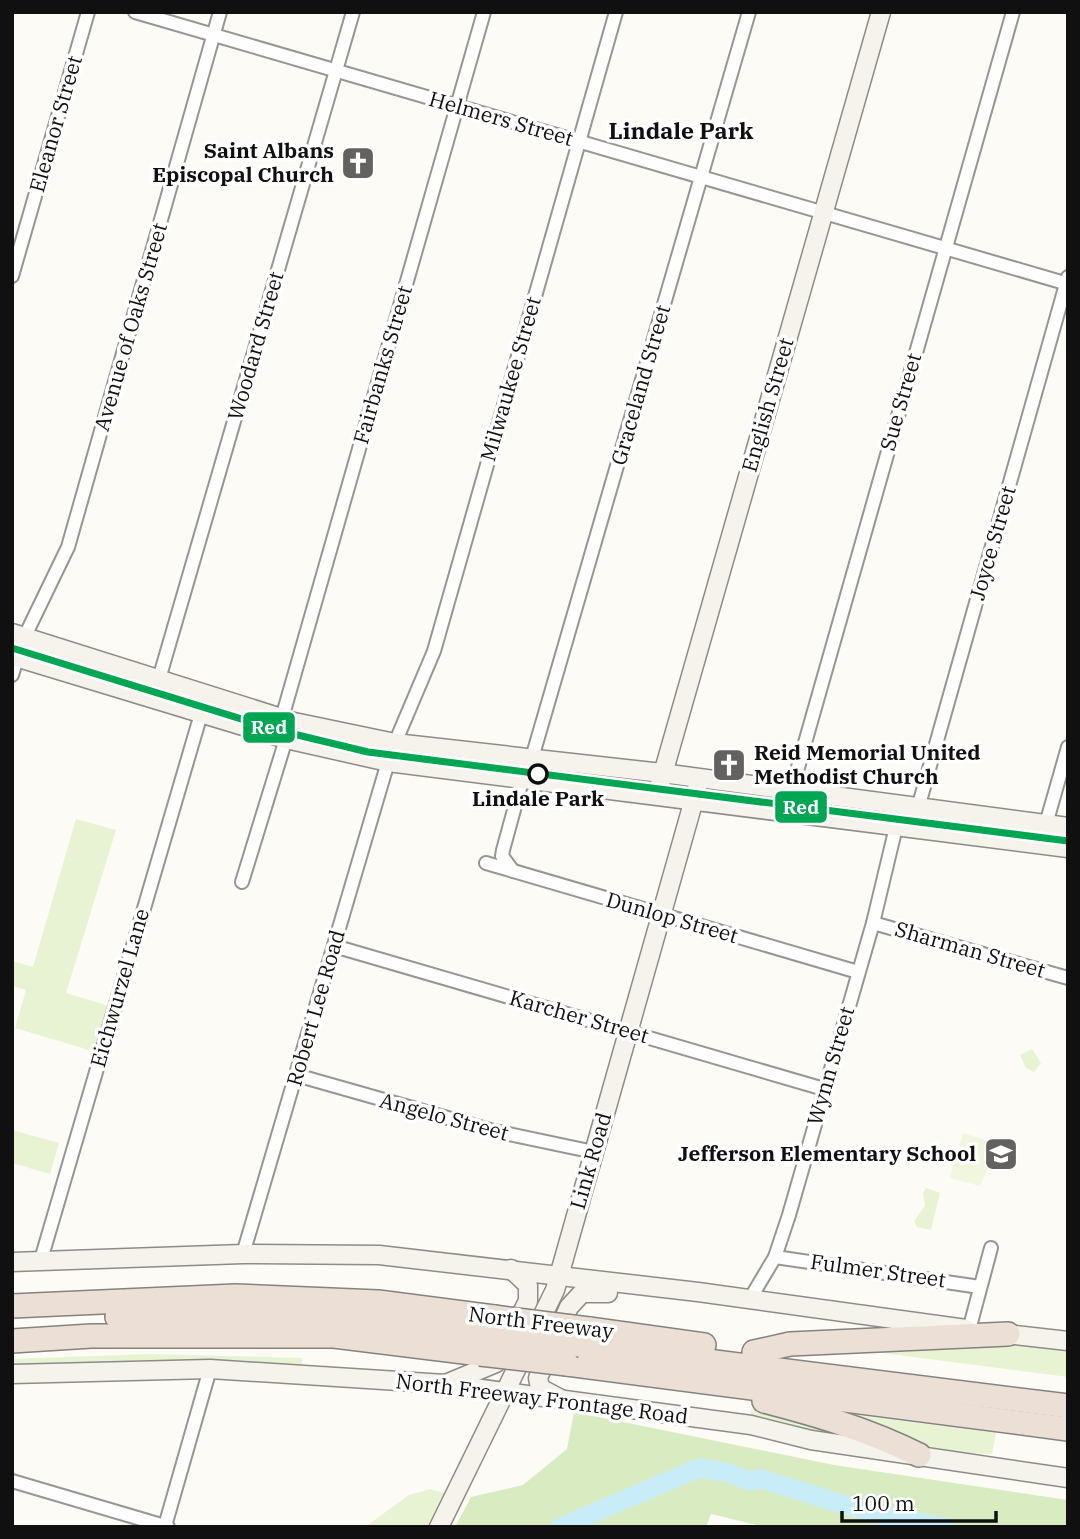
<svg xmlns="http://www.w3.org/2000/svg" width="1080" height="1539" font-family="'IBM Plex Serif',serif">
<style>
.green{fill:#e8f3d3}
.forest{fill:#d9ecc1}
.pitch{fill:#f1f7de}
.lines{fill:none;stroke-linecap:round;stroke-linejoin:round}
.river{stroke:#c9ecf9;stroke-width:19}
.street-casing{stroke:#969693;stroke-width:16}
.secondary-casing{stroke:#8d8c8a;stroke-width:21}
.highway-casing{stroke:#848380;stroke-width:26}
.street{stroke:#fffefe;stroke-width:12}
.secondary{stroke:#f5f3eb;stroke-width:18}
.highway{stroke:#ebdfd6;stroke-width:23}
.highway-bridge-casing{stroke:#848380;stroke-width:26;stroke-linecap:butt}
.highway-bridge{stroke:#ebdfd6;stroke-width:23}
.rail-1-casing{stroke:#fff;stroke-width:12}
.rail-1{stroke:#00a651;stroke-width:7}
.stop-dot{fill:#fff;stroke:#101010;stroke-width:3.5}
.labels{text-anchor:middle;stroke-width:7;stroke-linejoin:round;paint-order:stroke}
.street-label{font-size:21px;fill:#101010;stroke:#fff}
.poi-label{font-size:21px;font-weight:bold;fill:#101010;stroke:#fff;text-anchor:end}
.stop-label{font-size:21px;font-weight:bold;fill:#101010;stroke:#fff}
.neighbourhood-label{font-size:23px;font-weight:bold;fill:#101010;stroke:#fff}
.line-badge{stroke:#fff;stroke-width:2.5}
.badge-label{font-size:19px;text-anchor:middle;font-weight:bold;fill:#fff}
</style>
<rect width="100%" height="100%" fill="#fcfbf5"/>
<g class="green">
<polygon points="76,819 116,830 66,993 109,1006 96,1052 15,1028 26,990 12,986 12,961 33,967"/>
<polygon points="1032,1049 1041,1063 1034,1072 1026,1068 1020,1055"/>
<polygon points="12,1130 59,1143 50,1174 12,1163"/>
<polygon points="926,1188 940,1193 931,1230 917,1227 914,1221 925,1206 923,1193"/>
<polygon points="1005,1343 1068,1350 1068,1377 874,1352 874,1347"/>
<polygon points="150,1354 302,1358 302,1367 12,1369 12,1359"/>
<polygon points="756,1408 881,1443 824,1437 750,1418 751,1409"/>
<polygon points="840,1413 996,1433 992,1454 935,1452"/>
<polygon points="430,1489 447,1494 432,1527 365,1527 409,1495"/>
</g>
<polygon class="forest" points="574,1412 834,1465 1068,1500 1068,1527 765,1527 711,1514 706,1527 455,1527 471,1497 523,1485 567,1449"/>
<polygon class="pitch" points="963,1133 993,1142 990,1163 980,1186 950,1178"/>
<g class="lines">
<polyline class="river" points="561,1527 699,1468 726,1472 749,1481 762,1479 871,1513 944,1527"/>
<g class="street-casing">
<g id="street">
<polyline points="135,12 1068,284"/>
<polyline points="12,276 88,12"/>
<polyline points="25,636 68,547 220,12"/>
<polyline points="12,675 17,658"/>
<polyline points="159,679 353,12"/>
<polyline points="282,718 484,12"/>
<polyline points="395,743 434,651 616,12"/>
<polyline points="532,758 749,12"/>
<polyline points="791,792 1013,12"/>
<polyline points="918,808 1068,277"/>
<polyline points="1046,824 1068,747"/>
<polyline points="486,863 858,972"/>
<polyline points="513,871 502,856 503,850 523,777"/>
<polyline points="242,882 286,739"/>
<polyline points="873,923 1068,978"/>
<polyline points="334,946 824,1089"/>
<polyline points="296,1075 490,1130 594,1152"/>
<polyline points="243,1254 388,762"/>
<polyline points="775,1257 980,1287"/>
<polyline points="40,1263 201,714"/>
<polyline points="750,1299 775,1257 789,1215 873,923 896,827"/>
<polyline points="969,1330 991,1248"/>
<polyline points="12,1481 168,1527"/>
<polyline points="165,1526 210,1369"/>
</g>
</g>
<g class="secondary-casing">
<g id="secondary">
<polyline points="12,633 294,722 395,743 662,773 1068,827"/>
<polyline points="12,656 286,739 388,762 1068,848"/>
<polyline points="660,784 881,12"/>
<polyline points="12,1262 243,1254 379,1255 698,1292 966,1329"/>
<polyline points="997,1333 1068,1341"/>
<polyline points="12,1374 210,1369 445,1384 751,1425 811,1440 1068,1478"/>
<polyline points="448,1383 496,1363 528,1301 528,1285 511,1269"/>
<polyline points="559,1398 540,1388 538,1378 569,1307 582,1293 608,1293"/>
<polyline points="439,1527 555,1290 697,789"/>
</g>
</g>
<g class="highway-casing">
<g id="highway">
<polyline points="12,1306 235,1296 378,1302 494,1317"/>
<path d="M117,1317C242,1311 363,1318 487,1333"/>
<polyline points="589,1329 704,1345"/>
<polyline points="12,1341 91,1336 334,1336 480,1354"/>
<polyline points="580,1345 1068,1406"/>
<polyline points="754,1352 790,1344 1008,1334"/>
<polyline points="567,1364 1068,1429"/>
<path d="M764,1401C818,1415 869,1430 919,1455"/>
</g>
</g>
<use href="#street" class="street"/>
<use href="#secondary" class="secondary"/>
<use href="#highway" class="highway"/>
<g class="highway-bridge-casing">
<g id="highway-bridge">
<polyline points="494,1317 589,1329"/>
<polyline points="487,1333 580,1345"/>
<polyline points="480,1354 567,1364"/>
</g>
</g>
<use href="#highway-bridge" class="highway-bridge"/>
<g class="rail-1-casing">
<polyline id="rail-1" points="12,648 277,730 368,752 1068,841"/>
</g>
<use href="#rail-1" class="rail-1"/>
</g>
<defs>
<g id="church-square" transform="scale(1.75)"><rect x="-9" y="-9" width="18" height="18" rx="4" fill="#636260" stroke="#fff"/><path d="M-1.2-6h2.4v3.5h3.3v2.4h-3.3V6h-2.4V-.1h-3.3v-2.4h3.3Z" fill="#fff"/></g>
<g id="school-square" transform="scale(1.75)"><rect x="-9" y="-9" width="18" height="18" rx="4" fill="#636260" stroke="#fff"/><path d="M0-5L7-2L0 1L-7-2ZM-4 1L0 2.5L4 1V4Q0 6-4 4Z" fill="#fff"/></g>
</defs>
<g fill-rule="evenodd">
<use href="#church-square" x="358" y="163"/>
<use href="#church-square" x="729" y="765"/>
<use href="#school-square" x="1001" y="1154"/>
</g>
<circle class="stop-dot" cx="538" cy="774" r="9"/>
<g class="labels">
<g class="street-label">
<text transform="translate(501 119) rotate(16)" y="7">Helmers Street</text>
<text transform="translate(56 124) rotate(-74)" y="7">Eleanor Street</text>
<text transform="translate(131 327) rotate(-74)" y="7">Avenue of Oaks Street</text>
<text transform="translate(256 346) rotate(-74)" y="7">Woodard Street</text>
<text transform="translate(383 365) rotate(-74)" y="7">Fairbanks Street</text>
<text transform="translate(511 379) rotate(-74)" y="7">Milwaukee Street</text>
<text transform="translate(641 385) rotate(-74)" y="7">Graceland Street</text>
<text transform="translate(901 402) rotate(-74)" y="7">Sue Street</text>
<text transform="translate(768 405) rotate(-74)" y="7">English Street</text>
<text transform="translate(993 543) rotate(-74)" y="7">Joyce Street</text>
<text transform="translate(672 918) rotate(16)" y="7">Dunlop Street</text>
<text transform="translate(970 950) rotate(16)" y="7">Sharman Street</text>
<text transform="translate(120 988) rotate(-74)" y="7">Eichwurzel Lane</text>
<text transform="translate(316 1008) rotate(-74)" y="7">Robert Lee Road</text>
<text transform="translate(579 1017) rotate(16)" y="7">Karcher Street</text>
<text transform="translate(831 1066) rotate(-74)" y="7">Wynn Street</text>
<text transform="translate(444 1117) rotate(15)" y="7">Angelo Street</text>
<text transform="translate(591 1161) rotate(-74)" y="7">Link Road</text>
<text transform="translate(878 1271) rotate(8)" y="7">Fulmer Street</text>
<text transform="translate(541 1323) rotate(7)" y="7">North Freeway</text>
<text transform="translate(542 1399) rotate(7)" y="7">North Freeway Frontage Road</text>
</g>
<g class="poi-label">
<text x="334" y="158">Saint Albans<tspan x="334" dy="24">Episcopal Church</tspan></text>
<text x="754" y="760" text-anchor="start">Reid Memorial United<tspan x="754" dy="24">Methodist Church</tspan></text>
<text x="976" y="1161">Jefferson Elementary School</text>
</g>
<g class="stop-label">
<text x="538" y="806">Lindale Park</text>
</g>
<g class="neighbourhood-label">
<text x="681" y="139">Lindale Park</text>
</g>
</g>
<g class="line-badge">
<rect x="242" y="711" width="54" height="33" rx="7" fill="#00a651"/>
<rect x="774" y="790" width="54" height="34" rx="7" fill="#00a651"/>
</g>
<g class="badge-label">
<text x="269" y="734">Red</text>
<text x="801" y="814">Red</text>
</g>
<rect width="1080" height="1539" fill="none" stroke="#101010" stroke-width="28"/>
<path d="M842 1511v10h154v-10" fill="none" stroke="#101010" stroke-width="3.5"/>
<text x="852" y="1511" font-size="21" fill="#101010" stroke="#ffffff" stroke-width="5" paint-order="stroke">100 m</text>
</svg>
